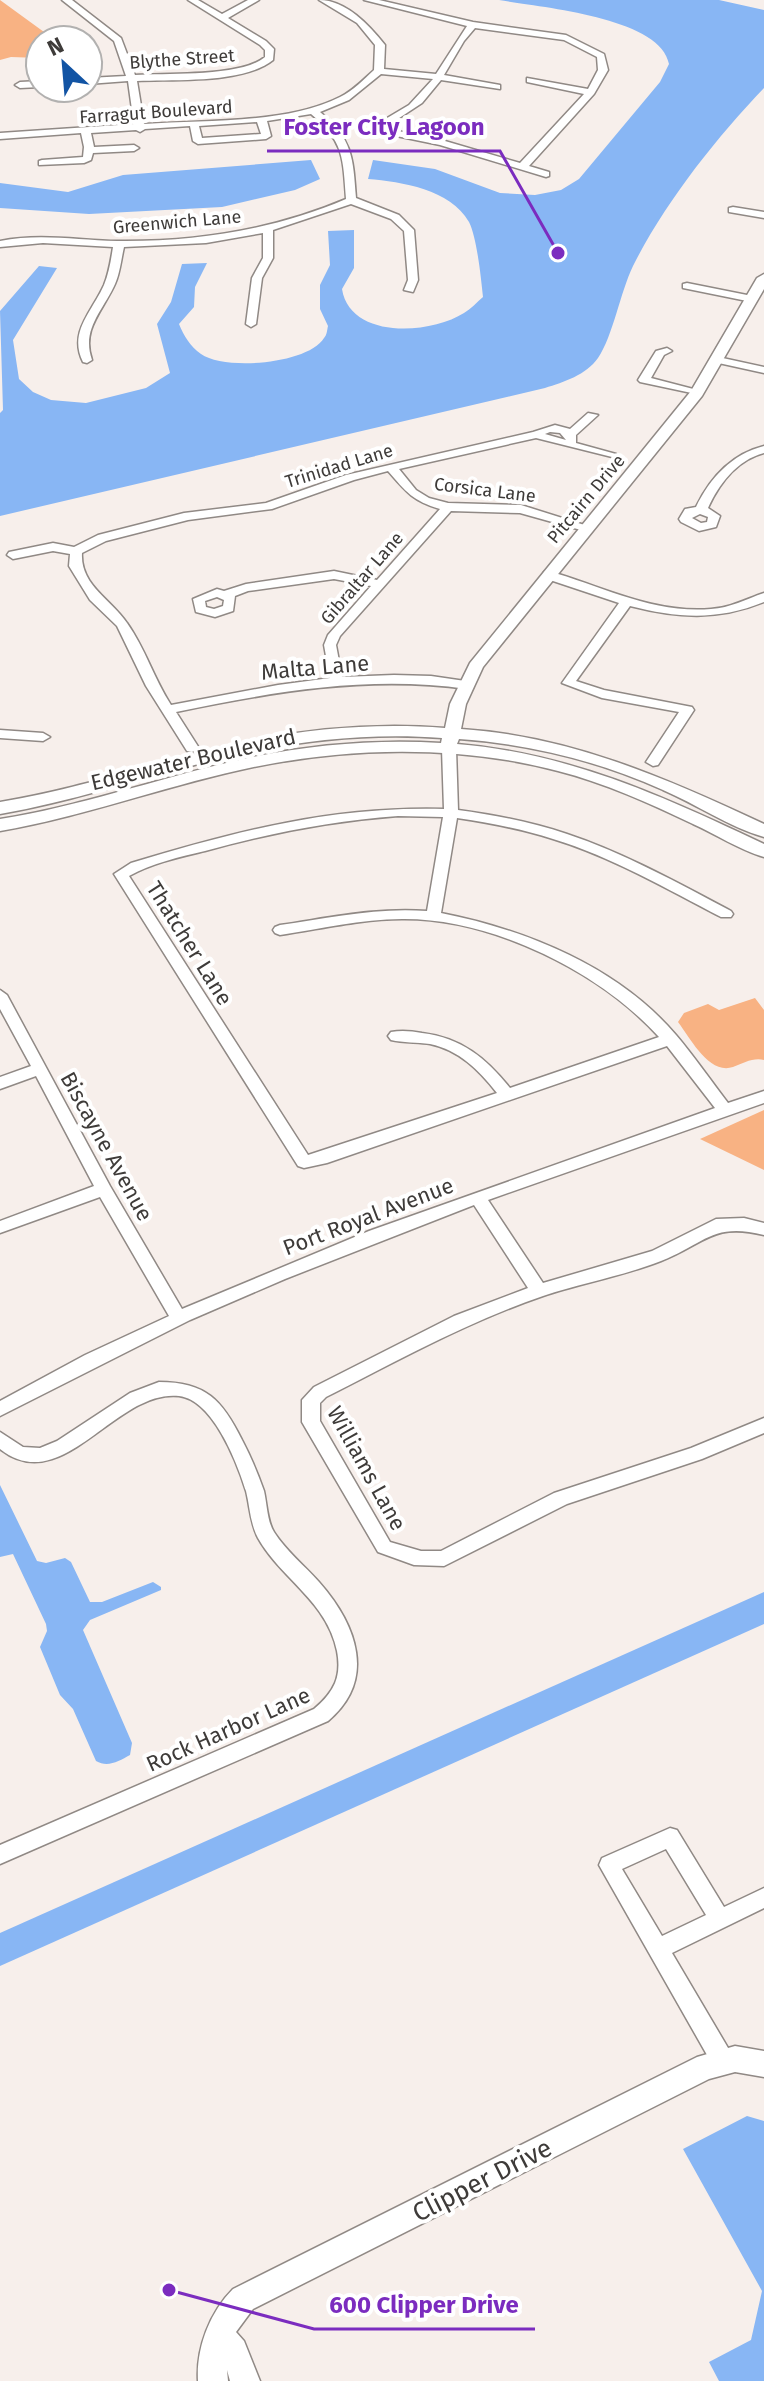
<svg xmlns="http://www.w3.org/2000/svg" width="764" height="2381" font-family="'Fira Sans',sans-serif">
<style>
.green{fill:#f8b283}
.water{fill:#88b6f4}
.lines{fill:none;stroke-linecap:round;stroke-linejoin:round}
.minor-casing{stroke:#908985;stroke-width:3}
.tertiary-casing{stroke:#908985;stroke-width:3}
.minor{fill:#fff;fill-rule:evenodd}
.tertiary{fill:#fff;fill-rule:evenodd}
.labels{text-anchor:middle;stroke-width:8;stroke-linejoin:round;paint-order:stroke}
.far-street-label{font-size:18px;fill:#3e3b39;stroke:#fff}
.street-label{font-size:22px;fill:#3e3b39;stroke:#fff}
.near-street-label{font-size:26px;fill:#3e3b39;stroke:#fff}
.leader{fill:none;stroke:#7b2cbf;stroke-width:3}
.callout-dot{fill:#7b2cbf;stroke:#fff;stroke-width:3}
.callout-label{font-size:24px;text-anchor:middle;font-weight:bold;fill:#7b2cbf;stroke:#fff;stroke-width:8;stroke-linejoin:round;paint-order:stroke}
</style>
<rect width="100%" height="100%" fill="#f7efeb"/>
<g class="green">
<polygon points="0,0 55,40 40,40 40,58 11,57 0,60"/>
<path d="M755,998L764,1010V1060C754,1057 743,1063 733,1067C709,1075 691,1039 678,1022L684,1013L708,1004L719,1010Z"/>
<polygon points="764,1110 764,1170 700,1139"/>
</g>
<g class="water">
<path d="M499,0H719L764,10V88C716,138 664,204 633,266C620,293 613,336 598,358C586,375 564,382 545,388L0,516V413L3,410L0,311L39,266L57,268L13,340L19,379L33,392L51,400L86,403L146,388L170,373L157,324L171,302L182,264L207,263L195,287L194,307L179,324C184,336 190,346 201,354C225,371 308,364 324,338C327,335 327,330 328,326L320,309V285L330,265L328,231L354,230V268L342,289C350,339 429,335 464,313C471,309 477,302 483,297C481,278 477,238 469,222C450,189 402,182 368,179L373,160L435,169L500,193L535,195L561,190L579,179L660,82L669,64C661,17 538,7 499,0Z"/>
<polygon points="311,160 320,179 295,190 222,207 89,214 0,208 0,183 68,192 123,175"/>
<path d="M0,1485L37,1561L46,1563L65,1558L71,1562L90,1602H102L153,1582L161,1587V1590L90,1620L83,1630L132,1743L130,1755C119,1761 108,1768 96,1761L73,1709L60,1695L40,1647L47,1631L46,1624L13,1554L0,1557Z"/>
<polygon points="764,1592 764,1624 0,1966 0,1933"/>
<polygon points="747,2116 764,2121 764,2381 719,2381 709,2362 751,2340 762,2291 683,2149"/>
</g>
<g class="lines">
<g class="minor-casing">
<g id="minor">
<path d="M62,0H72L121,38L135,75C168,73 241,77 265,57V50L260,45L188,0H198L222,14L248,0H259L228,18L266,41L274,49L273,60C243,84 175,79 137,81L144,124C204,120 287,124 340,97C353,91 364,79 374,70L375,45L357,23L319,0C346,0 369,25 385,45L384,69L436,74L467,26L364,0H379L473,22L566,35L604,54L608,70L594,94L529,166L549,172V176L546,177L440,145L372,131V127L409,105L433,79L381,74L349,100L320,112C353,139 353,158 356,198L399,215L414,230L418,280L413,292L404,290L408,280L404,231L391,219L351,204L273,230V258L262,278L256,324L251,327L246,324L252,278L263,258V233L206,243L124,247C121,260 120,273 115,284C103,311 81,329 92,360L87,363L83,362C68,332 92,312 104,285C109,273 111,260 113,247L43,243L0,247V241C39,233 77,240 117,241C196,242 273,230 346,199C343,158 344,141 311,114L267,121L271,136L266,139L198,144L193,141L190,126L145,129L140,132L136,130L91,133L94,147L134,145L139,148L134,151L93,153L91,160L84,163L39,165V161L42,160L83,157L84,147L81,133L0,139V133L134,124L128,81L88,84V78L126,76L114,41ZM475,28L564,40L597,57L598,70L588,89L527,78V82L584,94L520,163L445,141L384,128L422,103L441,80L500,89V85L444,75L464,41ZM257,122L261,134L202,138L199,126Z"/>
<polygon points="40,81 40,87 20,88 15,85 20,82"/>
<polygon points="733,207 764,212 764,218 729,212 729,208"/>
<polygon points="687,283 752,296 757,299 752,302 683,288 683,284"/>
<polygon points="667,348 672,351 664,355 651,378 701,391 701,395 640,382 638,380 656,351"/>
<polygon points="718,357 764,367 764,373 714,362 714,358"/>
<path d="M588,413L598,415L576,435V443L616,454V458L536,438L399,469L416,490L429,498L448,503L521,505L594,528L588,532L520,513L451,511L340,636L336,645L342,677L394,675L431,676L472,682V688L467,689C368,675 272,692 176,712L199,748L192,752L187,751L146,686L117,626L90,600L69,566L70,554L53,551L13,559L7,555L9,552L53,543L74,547L98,535L184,513L266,503L346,475L533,432L555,425L570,429ZM550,432L560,433L566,440L545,434ZM388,471C406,492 413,501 440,509L377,580L334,571L246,584L224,591L217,589L193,599L196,612L215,617L233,611L235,596L248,591L334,579L371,586L328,635L324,645L330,678L278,685L171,705C154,679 145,648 127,623C111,599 80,585 82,553L106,541L188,520L272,509L354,480ZM217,597L224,600L223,606L214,609L206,607L205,601Z"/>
<path d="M764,446V453C737,460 719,484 708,508L720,516L716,527L699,531L681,522L679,519L685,509L696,507C710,478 732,454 764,446ZM700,514L708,517L707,522L701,523L692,518Z"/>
<path d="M548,571C602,586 653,614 711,609C730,608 746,599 764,593V602C718,621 677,618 630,606L576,681L604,690L692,707L694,710L658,765L653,766L646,762L679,712L602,698L562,683L619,603L544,578V572Z"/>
<polygon points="0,730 43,733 50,737 43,741 0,738"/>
<path d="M449,745L456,749L458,810C495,815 532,822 567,834C624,853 678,883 731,911L733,914L731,917H721C667,889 612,857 553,839C522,829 490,823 457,818L441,913C527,930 618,967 676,1035C694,1056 711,1081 728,1103L764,1091V1103L488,1200L543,1283L652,1251L716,1219L744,1218L764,1223V1235C712,1222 705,1244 661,1261C623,1276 582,1283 543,1296C467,1322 397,1361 326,1397L320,1403V1421L390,1542L421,1551H441L554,1493L691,1448L764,1418V1433L702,1459L567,1504L444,1566L414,1565L378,1552L302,1422V1400L314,1387L454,1316L528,1288L474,1205L285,1279L190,1320L0,1416V1401L85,1355L169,1316L100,1197L0,1233V1221L94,1186L36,1076L0,1089V1077L31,1066L0,1009V990L7,995L110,1186L182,1309L369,1231L715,1108L667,1046L327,1163L304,1168L298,1166L114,874L131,863C237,831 332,806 444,809L442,749ZM398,816L443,817L427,911C377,907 329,918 280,925L275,927L273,930L275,933L280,935C321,929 361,919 402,919C492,918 600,972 659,1037L510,1088C486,1058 462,1038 422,1033C412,1031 401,1030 391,1032L388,1036L391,1040C403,1043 417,1042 430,1044C459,1050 479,1070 497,1093L308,1155L129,876C152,863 180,857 205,851C269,833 332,821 398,816Z"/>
<path d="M159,1382C206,1382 222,1400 242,1440C251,1457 258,1474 264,1491C267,1504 267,1521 274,1532C286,1551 305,1566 319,1582C357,1625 377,1680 328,1721L0,1864V1845L314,1709C334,1692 342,1677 337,1651C327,1601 281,1579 258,1538C250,1523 250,1507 246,1491C237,1462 213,1400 179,1396C115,1389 63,1499 0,1449V1432L23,1447L40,1448L57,1441L130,1393Z"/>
<path d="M670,1828L677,1830L724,1907L764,1888V1908L672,1953L731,2053L734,2061L731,2069L723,2072L715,2069L599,1865L602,1858ZM666,1849L706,1915L662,1936L622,1869Z"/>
</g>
</g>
<g class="tertiary-casing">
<g id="tertiary">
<path d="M764,274V289L702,396L483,667L466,704L461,729C570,736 666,778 764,824V837C729,827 696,804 663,790C599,761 529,744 459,739L457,744C569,753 665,797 764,844V857C739,850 716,834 693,824C649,803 605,783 558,771C456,744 342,747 240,770C159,788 82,817 0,831V819C82,806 159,778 239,760C305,745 374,739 441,743L442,738C378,733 312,739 248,752C165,770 85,799 0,814V802C85,788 166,759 250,741C314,728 379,723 445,728L450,704L470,663L691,391L757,278Z"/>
<path d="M735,2046L764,2051V2077L735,2072L709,2079L253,2309L236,2332L244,2341L260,2381H230L227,2370L228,2381H198C196,2348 210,2312 233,2289L697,2057Z"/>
</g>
</g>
<use href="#minor" class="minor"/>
<use href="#tertiary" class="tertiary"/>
</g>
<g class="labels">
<g class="far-street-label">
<text transform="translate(182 59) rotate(-4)" y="6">Blythe Street</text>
<text transform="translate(156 112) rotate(-4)" y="6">Farragut Boulevard</text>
<text transform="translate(177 222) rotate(-5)" y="6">Greenwich Lane</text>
<text transform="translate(339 466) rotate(-17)" y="6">Trinidad Lane</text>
<text transform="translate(485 490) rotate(7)" y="6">Corsica Lane</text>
<text transform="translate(586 499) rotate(-50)" y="6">Pitcairn Drive</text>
<text transform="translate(362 578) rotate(-49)" y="6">Gibraltar Lane</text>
</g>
<g class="street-label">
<text transform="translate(315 667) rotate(-5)" y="8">Malta Lane</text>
<text transform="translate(193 759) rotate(-13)" y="8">Edgewater Boulevard</text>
<text transform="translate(190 943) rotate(58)" y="8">Thatcher Lane</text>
<text transform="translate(107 1146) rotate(61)" y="8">Biscayne Avenue</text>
<text transform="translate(368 1216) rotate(-21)" y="8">Port Royal Avenue</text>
<text transform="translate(367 1468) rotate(61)" y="8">Williams Lane</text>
<text transform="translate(228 1729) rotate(-24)" y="8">Rock Harbor Lane</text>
</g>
<g class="near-street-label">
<text transform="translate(482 2180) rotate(-27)" y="9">Clipper Drive</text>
</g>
</g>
<path class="leader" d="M558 253L500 151H267M169 2290L314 2329H535"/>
<g class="callout-dot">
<circle cx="558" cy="253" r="8"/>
<circle cx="169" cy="2290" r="8"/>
</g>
<g class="callout-label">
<text x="384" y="135">Foster City Lagoon</text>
<text x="424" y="2313">600 Clipper Drive</text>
</g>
<g transform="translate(64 64) rotate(334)"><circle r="38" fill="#ffffff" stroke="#b2b1b0" stroke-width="2"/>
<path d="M0-6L14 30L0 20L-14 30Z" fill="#1254a4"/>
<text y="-12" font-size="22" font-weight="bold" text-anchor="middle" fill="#3e3b39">N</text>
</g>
</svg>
